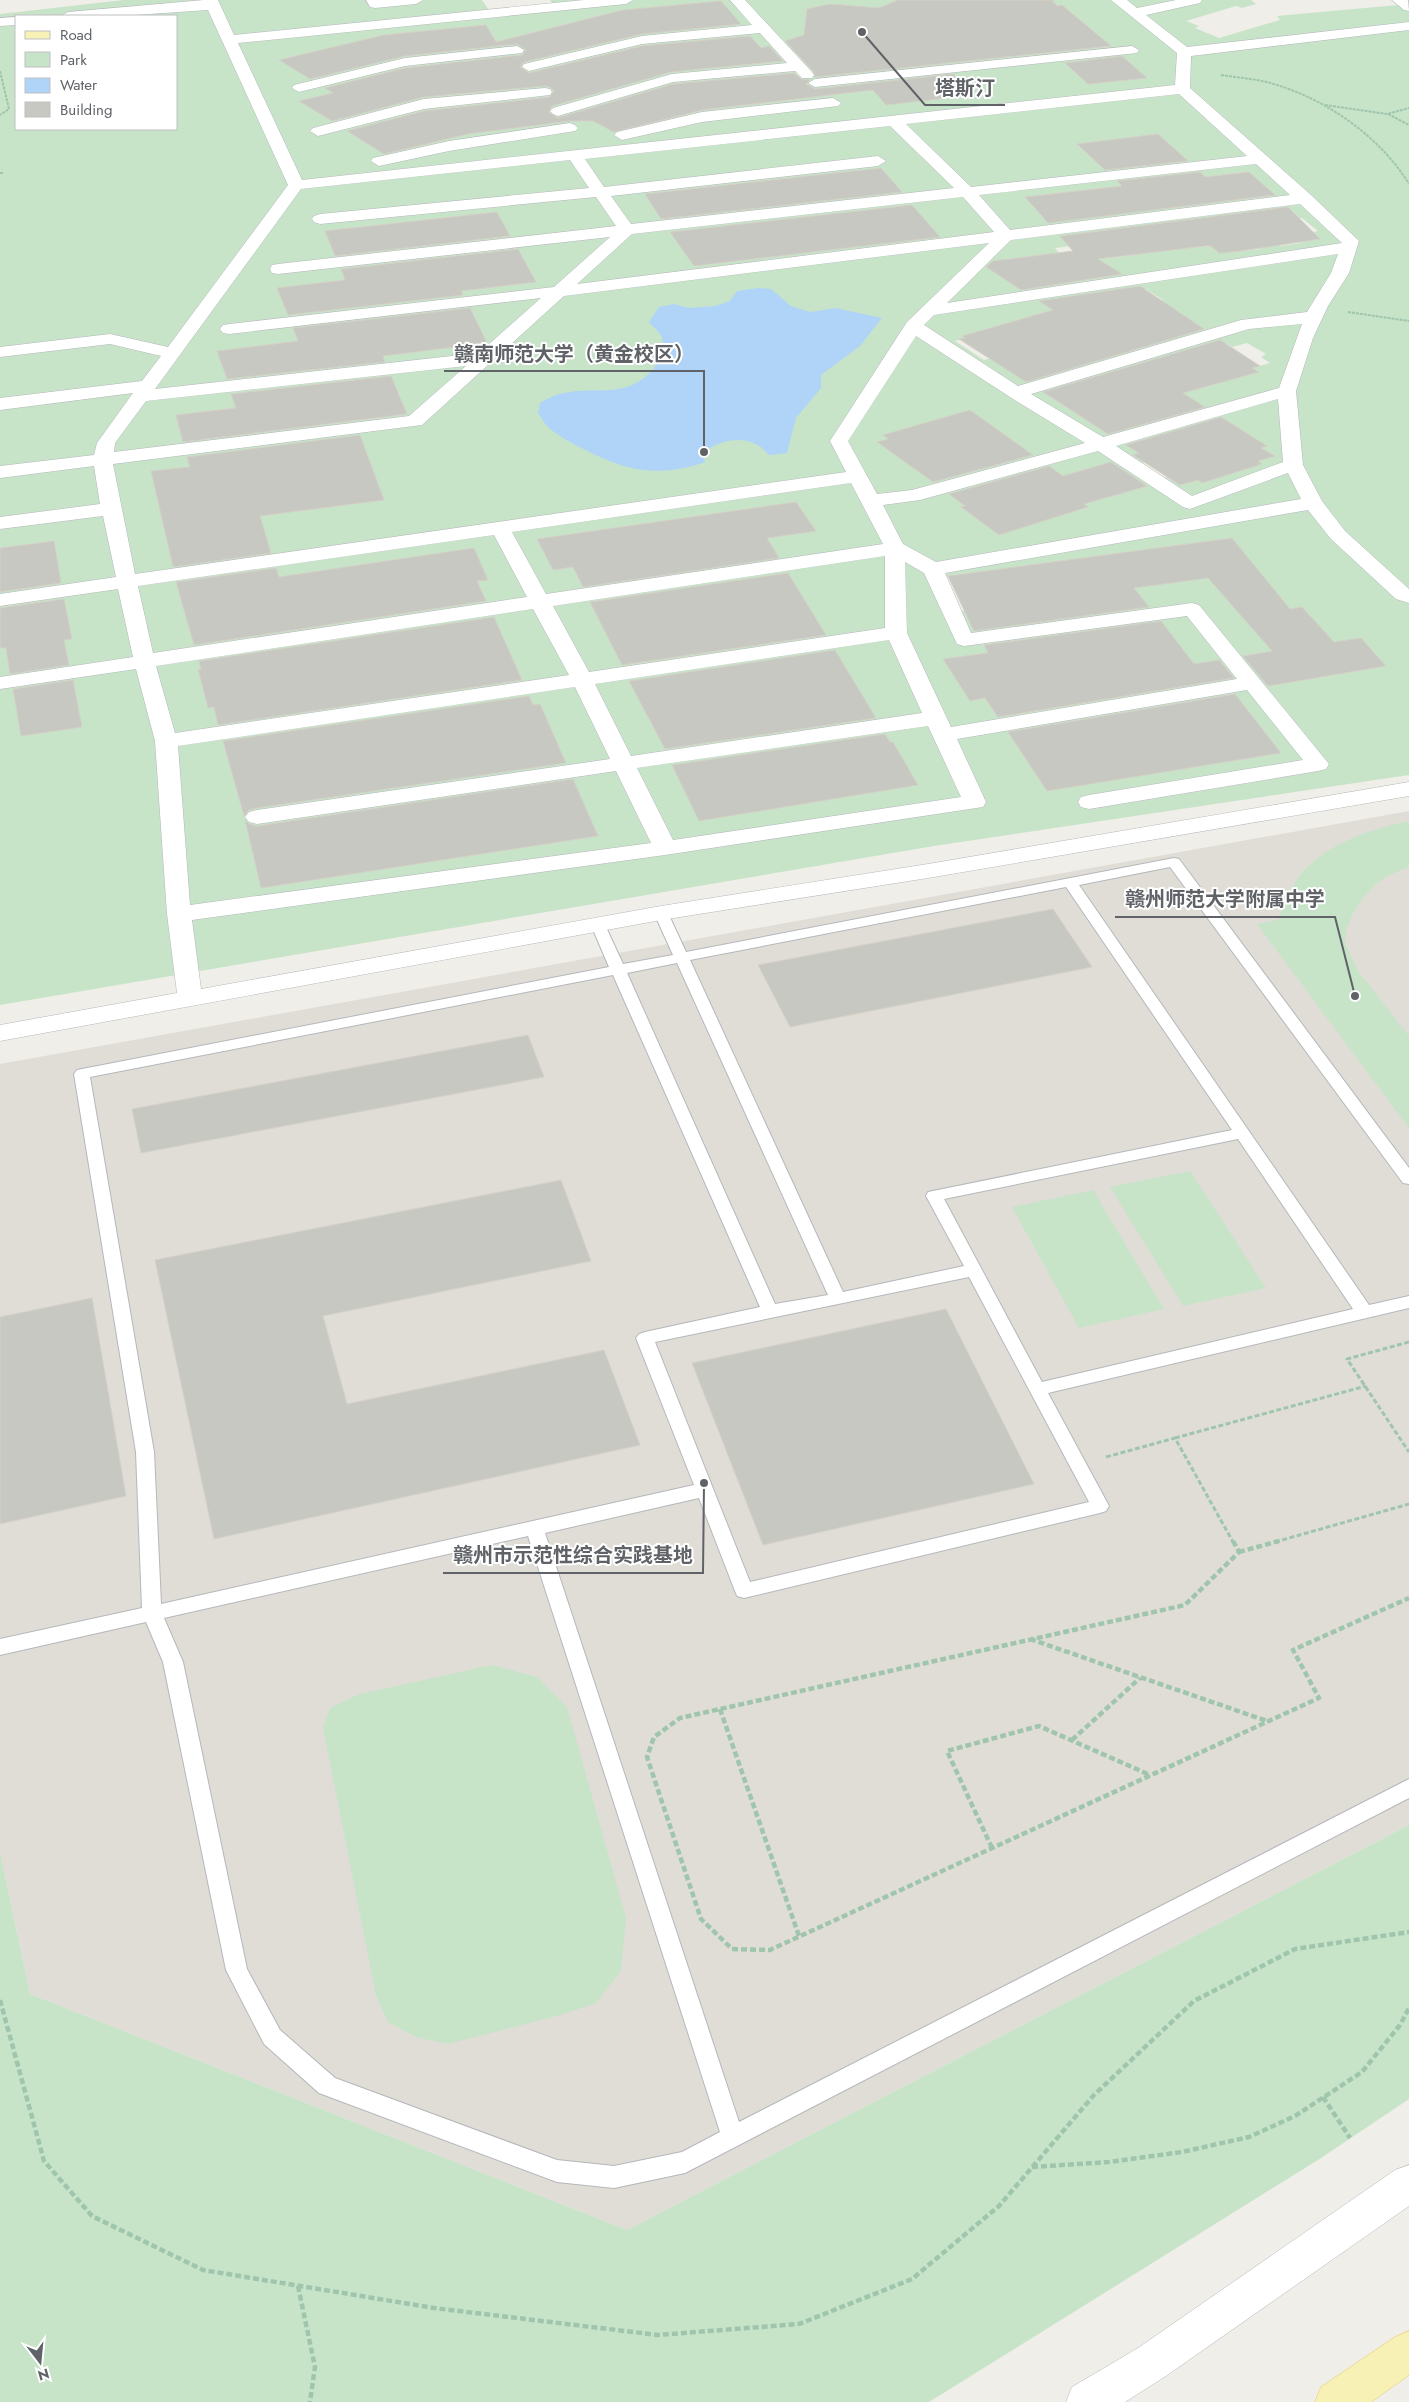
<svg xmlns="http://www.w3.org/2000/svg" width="1409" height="2402" font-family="Jost,'Noto Sans SC',sans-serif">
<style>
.education{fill:#dfddd6}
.green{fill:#c7e4c9;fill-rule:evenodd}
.water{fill:#b0d4f7}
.building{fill:#c8c8c2;stroke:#d4d1c7}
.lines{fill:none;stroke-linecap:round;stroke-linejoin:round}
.service-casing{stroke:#b5b7bb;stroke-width:2}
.minor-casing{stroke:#b5b7bb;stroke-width:1}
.tertiary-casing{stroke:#b5b7bb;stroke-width:1}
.primary-casing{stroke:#e5ca6c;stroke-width:1}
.path-far2{stroke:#a0c5ad;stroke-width:2;stroke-dasharray:3 1;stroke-linecap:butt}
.path-far1{stroke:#a0c5ad;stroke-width:3;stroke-dasharray:5 2.5;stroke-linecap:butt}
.path{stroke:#a0c5ad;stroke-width:4.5;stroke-dasharray:6 3;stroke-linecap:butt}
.service{fill:#fff;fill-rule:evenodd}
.minor{fill:#fff;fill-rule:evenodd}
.tertiary{fill:#fff;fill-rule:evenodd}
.primary{fill:#f8f1b5;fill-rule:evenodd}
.leader{fill:none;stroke:#5f6266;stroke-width:2}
.callout-dot{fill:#5f6266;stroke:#fff;stroke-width:2}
.callout-label{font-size:20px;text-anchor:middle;font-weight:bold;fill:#5f6266;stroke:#fff;stroke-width:4;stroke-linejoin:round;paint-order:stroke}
</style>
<rect width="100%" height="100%" fill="#f0eee8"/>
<polygon class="education" points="1409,811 1409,1825 627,2230 30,1994 0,1852 0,1064"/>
<g class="green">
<path d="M124,0H373L375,4L416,0H482L491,13L555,7L550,0H1251L1256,4L1242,8L1236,6L1186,21L1199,26L1195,28L1219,38L1280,20L1277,16L1398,5L1393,0H1409V775L934,846L0,1005V14ZM16,16H176V129H16ZM1158,134L1173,148L1092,158L1078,145ZM1249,172L1266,187L1254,189L1260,196L1218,200L1213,196L1182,199L1186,204L1144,209L1138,205L1107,209L1111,214L1066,219L1062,215L1043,218L1025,197ZM1284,217L1288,220L1302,218L1318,231L1313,232L1320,239L1309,241L1305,238L1296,239L1301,243L1281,246L1277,243L1258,245L1261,249L1242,251L1237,247L1227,248L1230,251L1219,253L1211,246L1206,247L1191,234L1205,231L1202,228ZM1120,240L1134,255L1103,259L1101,256L1094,257L1095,260L1071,263L1078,271L1049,274L1047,272L1037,273L1039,275L1007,279L993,264L1006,262L1004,259L1016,258L1018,260L1042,255L1044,257L1061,255L1055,248ZM1146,289L1163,300L1158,302L1166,308L1149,313L1154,317L1137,321L1133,318L1113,323L1117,327L1100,331L1094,327L1075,332L1066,326L1061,328L1071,335L1050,341L1053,343L1010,356L1006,354L984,360L955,341L965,338L962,336L1027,317L1030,319L1057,312L1052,309L1125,290L1130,293ZM1226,343L1232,347L1247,343L1266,354L1261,357L1270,363L1252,368L1258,372L1241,377L1236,374L1216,379L1220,383L1203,388L1196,383L1177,389L1168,382L1162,384L1173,392L1152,398L1155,401L1111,414L1107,412L1085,419L1053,399L1063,395L1060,392L1126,373L1130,375L1157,367L1152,364ZM1244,432L1266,446L1261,448L1274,456L1258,461L1262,464L1238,472L1230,467L1220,470L1227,475L1202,483L1198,480L1181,485L1167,477L1161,478L1140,464L1155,459L1151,455L1223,433L1228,436ZM1072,474L1094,488L1089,490L1100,499L1084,504L1087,508L1062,515L1054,510L1043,514L1049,519L1024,527L1019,524L1002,530L989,521L983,523L962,507L978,502L974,498L1051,475L1056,478ZM1232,538L1258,571L962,611L940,578ZM1302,607L1327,635L1321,636L1327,644L1361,638L1386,666L1271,685L1246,655L1279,650L1272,641L1265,642L1243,617ZM1164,626L1195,666L970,701L944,660Z"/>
<path d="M1409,821V867L1387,876L1375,885L1363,898L1353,913L1346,931L1345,943L1358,971L1409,1036V1128L1257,924L1278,920C1282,911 1285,901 1290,891C1313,847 1364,831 1409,821Z"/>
<polygon points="1190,1171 1266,1288 1183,1306 1110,1187"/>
<polygon points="1093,1190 1164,1309 1079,1328 1012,1207"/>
<polygon points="492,1665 537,1677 567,1707 626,1918 621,1970 596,2003 557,2016 448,2044 416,2037 388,2022 376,1995 323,1727 330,1708 360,1694"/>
<polygon points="1409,1825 1409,2099 1318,2160 929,2402 0,2402 0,1852 30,1994 627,2230"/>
</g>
<path class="water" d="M758,288L771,289L791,306L810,312L836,308L882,318L860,346L821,375V388L796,418L787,453L769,455C752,434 723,437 703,453L705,462C683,470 660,473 637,469C614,466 568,443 550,429C545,425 542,418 538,413L540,403C586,373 631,416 665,351L661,335L649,322L659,307L674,304L689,308L715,306L730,301L737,291Z"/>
<g class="building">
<polygon points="898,0 1052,0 1057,6 1062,5 1111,46 815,77 813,71 785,41 804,35 807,9 830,4 879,8"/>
<polygon points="721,1 741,24 642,34 524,62 520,67 529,73 642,46 750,36 761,48 769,46 783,61 671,72 552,106 549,112 557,118 673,84 794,73 801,79 810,80 806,84 815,89 953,74 973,95 886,105 873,90 702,110 614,132 593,121 570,121 468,134 384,154 347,131 424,111 550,97 554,91 550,87 545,86 424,97 332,121 299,101 333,93 325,88 405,68 522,55 526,50 517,44 405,56 310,79 279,60 384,35 486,25 496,42 623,10"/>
<polygon points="1122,56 1147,78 1088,84 1065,63"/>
<polygon points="1158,134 1188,161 1105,170 1077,144"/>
<polygon points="881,168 902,192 661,219 645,194"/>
<polygon points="1200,172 1205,177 1249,172 1275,195 1048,223 1025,197 1122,186 1117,181"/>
<polygon points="912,205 940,237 694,266 670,232"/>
<polygon points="1288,207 1320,239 1241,251 1219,253 1211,246 1205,246 1098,259 1122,274 1021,290 986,267 993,261 1073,251 1060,236"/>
<polygon points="497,212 510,236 335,256 325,231"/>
<polygon points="518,249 536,282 461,291 463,295 288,315 277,288 345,280 341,269"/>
<polygon points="1140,286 1204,329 1026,382 959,339 965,338 962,336 1053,310 1039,301"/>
<polygon points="470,308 487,343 383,356 385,362 227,379 217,351 298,341 293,328"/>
<polygon points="1220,340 1260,366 1252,368 1259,372 1183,393 1205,407 1108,434 1043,392"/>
<polygon points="391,376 407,414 183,442 176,415 236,408 231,394"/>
<polygon points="970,410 1033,455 933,482 877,442 888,439 883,435"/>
<polygon points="1221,417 1267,446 1261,448 1275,456 1258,461 1262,464 1202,483 1198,480 1180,485 1133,455 1139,453 1126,445"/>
<polygon points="360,435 384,500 260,516 271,553 173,567 151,471 190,467 187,457"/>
<polygon points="1111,462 1147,486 1084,504 1088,507 999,535 961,507 965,506 949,494 1049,466 1063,476"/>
<polygon points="796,502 816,531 767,538 779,558 583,587 573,567 553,570 537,539"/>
<polygon points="1232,538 1290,609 1302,607 1334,642 1361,638 1386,666 1268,686 1243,656 1272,651 1208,578 1134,588 1149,607 974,631 948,576"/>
<polygon points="54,541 61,583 0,592 0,548"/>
<polygon points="474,548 488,580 477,581 486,601 194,645 176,582 276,568 279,577"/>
<polygon points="788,573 826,635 622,665 590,602"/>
<polygon points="64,599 72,639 64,640 69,665 10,674 6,648 0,648 0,608"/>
<polygon points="494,617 522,680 218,725 214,707 208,708 198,669 201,669 199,661"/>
<polygon points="1161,621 1194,664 1219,660 1234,678 998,717 985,698 970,701 943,659 988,653 984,645"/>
<polygon points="835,650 876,718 665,749 629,681"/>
<polygon points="73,680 82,727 21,736 13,689"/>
<polygon points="1235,694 1281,753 1047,791 1008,732"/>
<polygon points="529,696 533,705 540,704 566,763 257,808 249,810 244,816 223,741"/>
<polygon points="885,734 890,742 893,742 918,785 699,821 672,765"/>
<polygon points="573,779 598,836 261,888 245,820 249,824 257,826"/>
<polygon points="1053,909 1092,967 790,1027 758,965"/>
<polygon points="528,1035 544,1077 141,1153 132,1109"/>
<polygon points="561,1180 591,1261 323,1316 347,1404 604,1350 640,1445 214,1539 155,1260"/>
<polygon points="92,1298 126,1496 0,1524 0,1317"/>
<polygon points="946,1309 1034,1484 763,1545 692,1363"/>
</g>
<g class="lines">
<g class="service-casing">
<path id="service" d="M1174,858L1179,859L1409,1168V1184L1403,1183L1170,867L1079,885L1369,1305L1409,1296V1308L1048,1393L1109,1506L1106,1511L1100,1513L744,1598L737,1596L735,1591L699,1498L545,1533L739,2122L1409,1779V1798L685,2173L614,2188L557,2182L319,2093L264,2044L226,1970L163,1662L146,1622L0,1655V1639L142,1608L136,1452L74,1074L77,1070L609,967L591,925L598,921L605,925L623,964L673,955L654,913L661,909L668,913L686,952ZM1066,887L1232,1130L928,1192L926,1196L964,1266L843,1292L690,960ZM677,963L828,1295L775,1304L627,973ZM613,975L760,1307L645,1332L639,1334L636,1338L694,1485L161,1604L154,1452L90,1077ZM1238,1139L1353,1309L1042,1382L944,1199ZM969,1277L1089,1502L750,1582L655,1342ZM528,1536L720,2132L682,2152L614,2166L557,2160L335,2078L280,2030L247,1969L183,1662L164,1618Z"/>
</g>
<g class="minor-casing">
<g id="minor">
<path d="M204,0H218L234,35L584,0H633L626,4L238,43L302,180L1175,85L1177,53L1111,0H1127L1137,8L1176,0H1202L1200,3L1146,15L1187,47L1409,22V30L1191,56L1190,88L1311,195L1359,241L1349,273L1328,306L1313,338L1296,391L1303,465L1322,501L1345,531L1409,589V603L1396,599L1331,539L1308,510L945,573L971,633L1192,603L1199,605L1329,764L1326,769L1318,771L1089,809L1081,807L1078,802L1081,797L1089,795L1303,760L1247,690L957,739L986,802L983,807L665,855L192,920L201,989L661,906L928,864L1409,782V796L928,878L661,920L0,1041V1025L177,993L167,914L155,741L136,669L0,689V677L133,657L118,589L0,606V594L116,577L103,516L0,529V517L100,504L94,466L0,478V466L94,455L97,443L133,393L0,410V398L142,381L161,356L110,344L0,357V347L110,334L168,347L288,185L208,10L120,16H61L68,12ZM1179,94L1247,156L971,187L906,124ZM890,126L954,188L631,224L611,196L878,166L886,161L878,156L604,187L585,159ZM570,160L589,188L320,214L314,216L312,219L314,222L320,224L596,197L616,226L278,264L272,265L270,269L272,273L278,274L610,237L554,287L229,324L223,325L220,329L223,333L229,334L541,298L479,353L155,389L301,189ZM1256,164L1290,195L1010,230L979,195ZM963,197L994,232L577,284L632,234ZM1300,204L1342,243L947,303L1011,240ZM989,243L907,322L830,441L846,472L135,574L113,464L422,425L564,296ZM1338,254L1331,273L1307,312L1241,320L1018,386L924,325L934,315ZM1302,324L1279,388L1103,437L1031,394L1249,329ZM916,336L1010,397L1085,443L912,490L877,494L848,441ZM466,366L409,416L114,452L115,443L146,401ZM1278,399L1283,462L1192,496L1116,446ZM1098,451L1183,507L1190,509L1288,473L1301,499L936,562L903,544L883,505L920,500ZM851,483L883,544L546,594L512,532ZM494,535L527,597L153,653L138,586ZM885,556V628L589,672L553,606ZM905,562L924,573L957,644L964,646L1187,616L1237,679L951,727L907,633ZM533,609L569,675L175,733L156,666ZM889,640L922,713L631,756L595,684ZM575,687L610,759L257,810L249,812L245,817L249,822L257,824L616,771L651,843L190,905L178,746ZM928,726L961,797L673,840L637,768Z"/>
<polygon points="366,0 423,0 416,4 375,8 370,7"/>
<polygon points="730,0 745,0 812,72 814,75 812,78 802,78 795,71 673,82 558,116 553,114 550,111 553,108 672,74 787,63 760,33 642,44 529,71 522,67 524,64 642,36 752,25"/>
<polygon points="1392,0 1408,0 1409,11 1404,10"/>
<polygon points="16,17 16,25 0,26 0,18"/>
<polygon points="517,46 524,50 522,53 405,66 299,92 292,88 294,85 405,58"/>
<polygon points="1132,46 1139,50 1137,53 815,87 808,83 815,79"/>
<polygon points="545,88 550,89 552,92 550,95 424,109 318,136 310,131 313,128 424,99"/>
<polygon points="833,98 841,103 838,106 702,122 622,140 614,135 617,132 702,112"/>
<polygon points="570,123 575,125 578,128 575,131 449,151 379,166 371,161 373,158 449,141"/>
</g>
</g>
<g class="tertiary-casing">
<polygon id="tertiary" points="1409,2165 1409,2206 1166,2376 1125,2402 1066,2402 1072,2387 1138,2348 1395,2170"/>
</g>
<g class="primary-casing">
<polygon id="primary" points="1409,2331 1409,2375 1371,2402 1315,2402 1321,2387 1395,2337"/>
</g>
<g class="path-far2">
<polyline points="0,71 9,109 0,115"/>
<path d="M1221,75C1240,78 1259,79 1277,85C1329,101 1381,138 1409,184"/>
<polyline points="1325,105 1387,114 1409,108"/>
<polyline points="1388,114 1409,125"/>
<polyline points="0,173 3,173"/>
<polyline points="1348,312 1409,321"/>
</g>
<g class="path-far1">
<polyline points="1409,1342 1347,1359 1409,1452"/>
<polyline points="1175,1438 1366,1386"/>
<polyline points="1106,1457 1175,1438 1233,1542"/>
<polyline points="1275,1542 1409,1504"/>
</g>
<g class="path">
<polyline points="1233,1541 1239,1552 1185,1605 680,1718 654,1737 647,1757 701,1919 732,1949 770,1950 1319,1698 1293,1650 1409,1598"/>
<polyline points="1239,1552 1279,1541"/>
<polyline points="1030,1639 1267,1721"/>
<polyline points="720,1709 799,1936"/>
<polyline points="1072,1740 1140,1678"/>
<polyline points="992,1848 947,1751 1039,1726 1150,1775"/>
<polyline points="0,2000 44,2161 92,2216 203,2270 434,2308 658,2335 799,2324 912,2279 999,2206 1094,2095 1194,2001 1295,1949 1409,1932"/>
<polyline points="1323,2097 1350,2138"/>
<polyline points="1032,2167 1109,2162 1182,2152 1249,2137 1295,2116 1362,2072 1400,2025 1409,2008"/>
<polyline points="298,2286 315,2367 310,2402"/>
</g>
<use href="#service" class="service"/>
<use href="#minor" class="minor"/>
<use href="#tertiary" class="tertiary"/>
<use href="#primary" class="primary"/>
</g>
<path class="leader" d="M862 32L925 105H1005M704 452L704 371H444M1355 996L1335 917H1115M704 1483L703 1573H443"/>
<g class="callout-dot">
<circle cx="862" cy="32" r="5"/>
<circle cx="704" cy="452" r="5"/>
<circle cx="1355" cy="996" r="5"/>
<circle cx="704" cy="1483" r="5"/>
</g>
<g class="callout-label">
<text x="965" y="95">塔斯汀</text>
<text x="574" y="361">赣南师范大学（黄金校区）</text>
<text x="1225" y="906">赣州师范大学附属中学</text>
<text x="573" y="1562">赣州市示范性综合实践基地</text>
</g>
<rect x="15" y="15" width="162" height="115" fill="#ffffff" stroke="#bfc0c2"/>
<rect x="25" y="31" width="25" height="8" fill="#f8f1b5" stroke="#bfc0c2"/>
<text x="60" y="40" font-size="15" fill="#5f6266">Road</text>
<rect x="25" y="52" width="25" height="15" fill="#c7e4c9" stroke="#bfc0c2"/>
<text x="60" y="65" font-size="15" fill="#5f6266">Park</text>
<rect x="25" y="78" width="25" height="15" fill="#b0d4f7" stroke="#bfc0c2"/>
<text x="60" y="90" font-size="15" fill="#5f6266">Water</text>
<rect x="25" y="102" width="25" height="15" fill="#c8c8c2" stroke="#bfc0c2"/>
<text x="60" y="115" font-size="15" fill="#5f6266">Building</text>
<g transform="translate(40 2362) rotate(164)" stroke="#ffffff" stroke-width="4" paint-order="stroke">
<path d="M0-4L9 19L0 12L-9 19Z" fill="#5f6266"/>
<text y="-8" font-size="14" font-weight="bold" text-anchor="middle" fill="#5f6266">N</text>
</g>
</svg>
